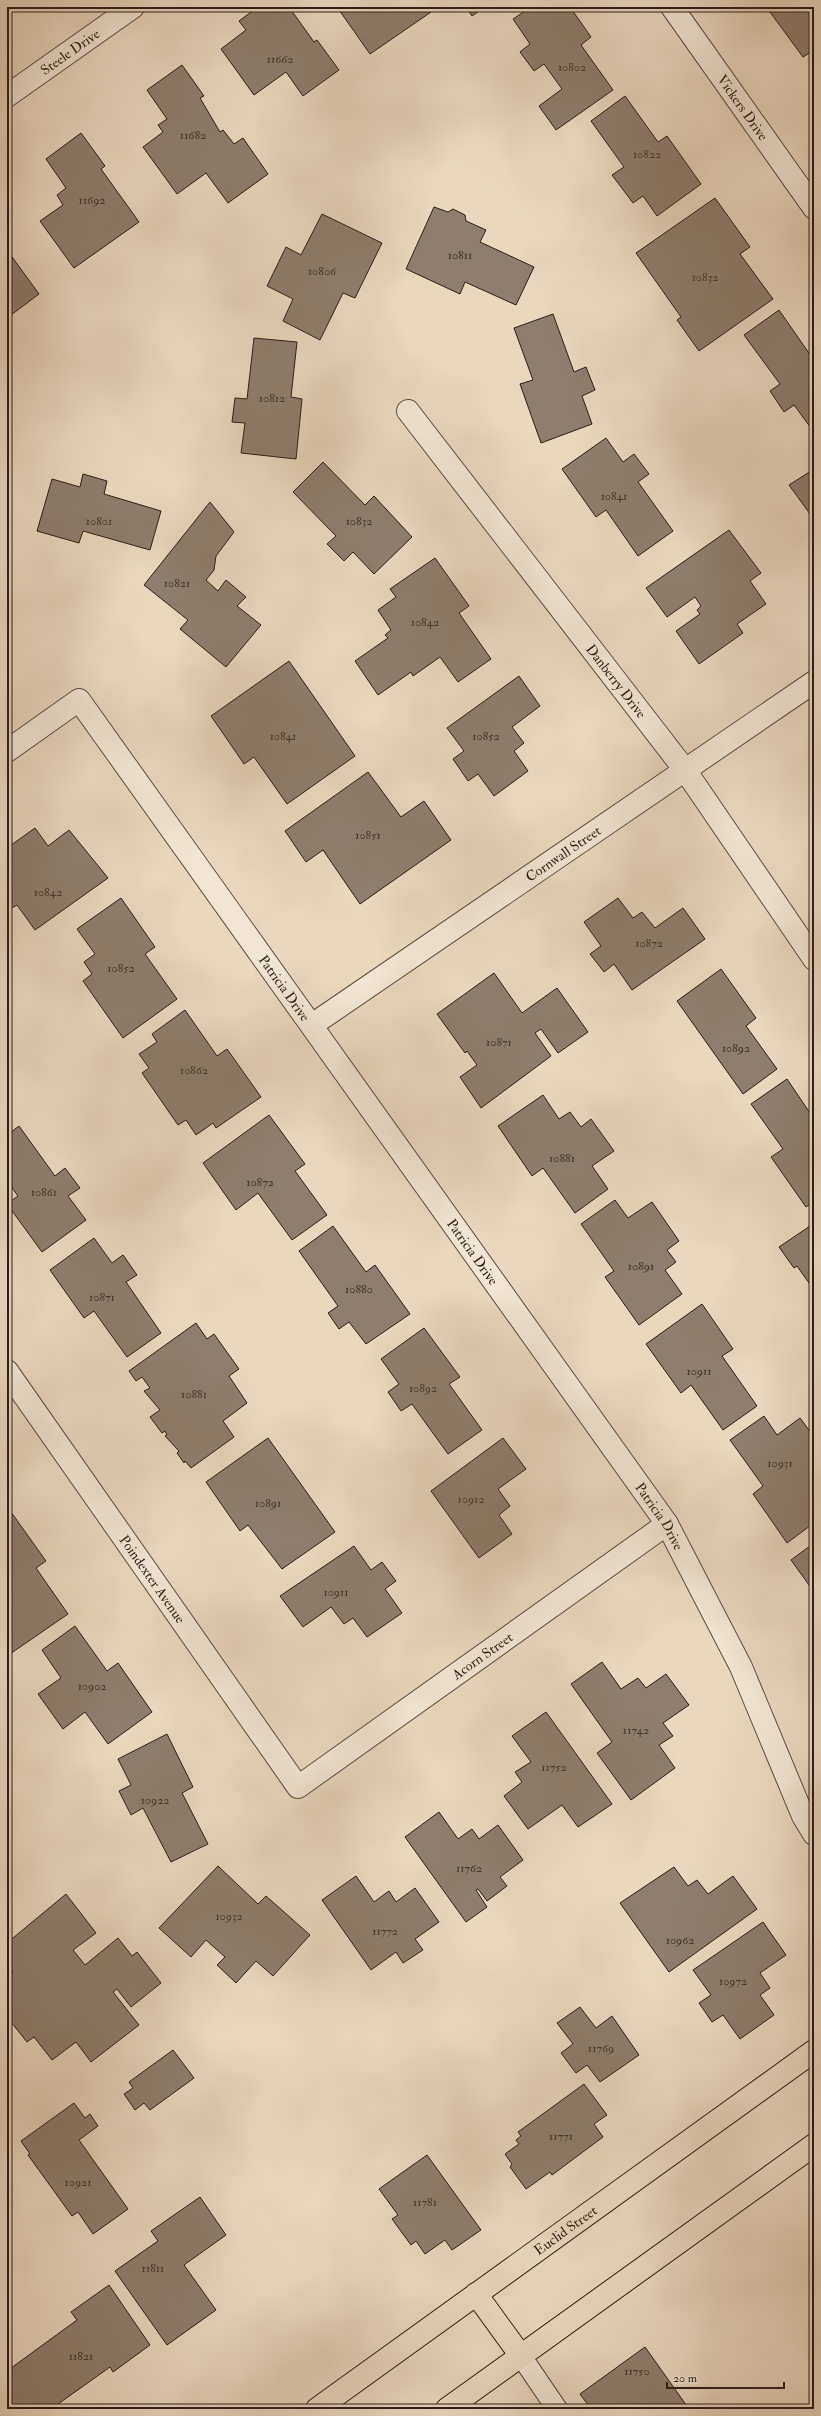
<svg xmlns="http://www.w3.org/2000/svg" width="821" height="2416" font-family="'IM FELL Double Pica',serif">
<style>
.building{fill:#8d7e6f;stroke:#291d19}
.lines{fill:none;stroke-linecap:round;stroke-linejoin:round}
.service-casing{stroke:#594c42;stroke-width:22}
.minor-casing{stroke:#594c42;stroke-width:24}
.primary-casing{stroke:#291d19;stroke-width:24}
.service{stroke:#f1e6d5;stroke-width:20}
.minor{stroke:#f1e6d5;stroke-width:22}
.primary{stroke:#e9d8be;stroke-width:22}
.labels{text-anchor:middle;stroke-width:3.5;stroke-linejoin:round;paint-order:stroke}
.number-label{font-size:12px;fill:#42352e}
.street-label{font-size:14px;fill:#291d19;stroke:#f1e6d5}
</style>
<rect width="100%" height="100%" fill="#e9d8be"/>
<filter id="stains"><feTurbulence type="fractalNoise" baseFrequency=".005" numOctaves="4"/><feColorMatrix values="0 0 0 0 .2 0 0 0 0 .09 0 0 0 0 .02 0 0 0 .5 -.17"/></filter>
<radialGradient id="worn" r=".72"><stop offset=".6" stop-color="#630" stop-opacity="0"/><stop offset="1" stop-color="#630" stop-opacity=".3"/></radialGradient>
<g class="building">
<polygon points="258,7 289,7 314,42 317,40 339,70 303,96 286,72 254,95 221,49 246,30 239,21"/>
<polygon points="337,7 427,7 431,12 370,54"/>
<polygon points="466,7 485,7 472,16"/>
<polygon points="531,7 570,7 591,37 581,45 613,90 556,130 539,106 562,89 544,64 534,71 520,52 530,44 513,19"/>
<polygon points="814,7 814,50 803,57 767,8"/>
<polygon points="182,65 204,96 200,98 220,132 223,130 234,144 243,138 268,174 228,203 206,173 177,194 143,147 163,132 158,125 167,119 147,90"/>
<polygon points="625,96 658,142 667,136 701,184 657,216 643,196 633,203 612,175 624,167 591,121"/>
<polygon points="81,133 105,166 101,169 139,222 74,268 40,221 63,205 57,195 66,188 46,159"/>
<polygon points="715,198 750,247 740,254 773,299 699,351 677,320 681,317 636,253"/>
<polygon points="434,207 448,212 453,209 465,215 466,221 486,230 480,242 534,267 516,305 465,282 460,294 406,269"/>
<polygon points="322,214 382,243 355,298 343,293 320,340 283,321 293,299 267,286 286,247 301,255"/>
<polygon points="7,250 39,294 7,318"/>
<polygon points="779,310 811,356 814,354 814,426 811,428 794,405 784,412 770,391 780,384 744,335"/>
<polygon points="553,314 574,372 586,367 595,390 582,396 592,424 541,443 520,384 533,380 514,328"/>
<polygon points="254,338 297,342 291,397 302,399 296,459 241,453 245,423 232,422 235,398 247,399"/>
<polygon points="606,438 623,462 634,454 649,474 638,482 673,531 638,556 606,510 596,517 562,469"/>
<polygon points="323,462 365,505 374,496 412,537 374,574 353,552 344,561 327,544 336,536 293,492"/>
<polygon points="814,469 814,515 812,513 810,514 789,485"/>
<polygon points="83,474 107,481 104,494 161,511 150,550 83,531 79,543 37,531 52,479 80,487"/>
<polygon points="210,502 234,532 216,556 214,570 206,580 218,591 226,580 246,597 237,606 261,625 226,667 180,629 188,620 144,585"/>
<polygon points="729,530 761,573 750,581 766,604 737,624 743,633 699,664 676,631 700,614 697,610 701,606 695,597 667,617 646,588"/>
<polygon points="435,558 469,606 459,613 491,659 458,682 440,657 413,676 411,672 378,695 355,661 388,638 385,635 391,630 378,610 396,597 390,589"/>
<polygon points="289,661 355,756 287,804 254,757 244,764 211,716"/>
<polygon points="519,676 540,706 512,727 524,743 514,751 528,771 494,796 478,774 468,781 453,759 464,751 447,728"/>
<polygon points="368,772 401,817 424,801 451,840 360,904 323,850 306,862 285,831"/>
<polygon points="35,828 48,846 69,830 108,878 35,930 17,905 7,911 7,848"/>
<polygon points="121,898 155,947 145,954 177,999 123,1038 83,981 92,974 84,962 95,954 77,929"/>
<polygon points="618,898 633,918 642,912 655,928 683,908 705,939 632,990 614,964 604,972 590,954 601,946 584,922"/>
<polygon points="721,969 756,1018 746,1026 777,1069 743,1094 677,1001"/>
<polygon points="494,973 522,1013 557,988 588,1032 558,1053 541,1029 535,1033 551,1056 481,1108 460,1077 477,1065 467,1051 465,1053 437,1014"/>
<polygon points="185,1010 217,1056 227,1049 261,1097 216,1128 213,1123 196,1135 186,1120 178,1125 142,1073 149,1068 139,1054 157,1042 152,1034"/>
<polygon points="787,1079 814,1119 814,1201 806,1207 771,1157 783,1149 751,1104"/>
<polygon points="543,1095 559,1119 570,1112 581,1127 591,1119 614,1151 592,1166 608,1189 575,1213 543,1168 532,1176 498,1126"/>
<polygon points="269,1115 305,1164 295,1171 327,1215 292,1240 258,1193 236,1210 203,1163"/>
<polygon points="19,1126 55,1176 65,1168 80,1188 68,1196 86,1220 42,1252 7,1204 18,1196 7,1181 7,1135"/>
<polygon points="615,1200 628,1218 652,1202 679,1241 667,1250 676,1262 665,1270 682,1294 639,1325 605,1277 614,1271 581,1224"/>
<polygon points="813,1224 814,1226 814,1290 797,1266 794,1268 779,1247"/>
<polygon points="333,1226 366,1272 375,1265 410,1314 366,1344 349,1322 339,1329 328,1313 338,1306 299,1251"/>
<polygon points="94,1238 112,1263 123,1255 137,1275 126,1282 161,1333 127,1357 94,1311 84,1318 50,1270"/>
<polygon points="702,1304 733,1349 722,1356 757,1406 723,1430 691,1385 681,1393 646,1344"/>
<polygon points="196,1323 207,1339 214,1334 239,1369 229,1376 247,1403 223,1421 234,1437 191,1468 185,1461 184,1463 177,1453 179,1451 165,1436 167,1435 165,1431 162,1433 150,1417 160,1410 144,1391 150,1388 142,1377 136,1381 129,1371"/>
<polygon points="424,1328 460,1377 449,1384 482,1430 448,1454 412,1404 401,1411 388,1392 399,1384 381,1359"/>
<polygon points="764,1416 777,1435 800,1418 814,1437 814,1523 787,1543 753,1494 763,1486 730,1440"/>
<polygon points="268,1438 335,1532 282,1569 248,1525 240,1531 206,1482"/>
<polygon points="503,1438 526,1469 498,1489 510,1506 499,1515 512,1534 479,1558 431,1491"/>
<polygon points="11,1512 46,1561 36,1568 68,1614 7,1656 7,1515"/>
<polygon points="814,1543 814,1592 791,1560"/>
<polygon points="354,1546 371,1570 382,1562 396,1581 385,1589 402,1613 367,1637 353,1618 344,1624 331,1607 303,1627 280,1596"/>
<polygon points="75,1626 107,1671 118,1663 152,1712 108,1744 85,1712 63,1729 38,1694 61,1678 42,1650"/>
<polygon points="602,1662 621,1689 638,1678 646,1688 666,1674 689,1705 663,1723 673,1736 659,1745 675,1768 631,1800 597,1753 612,1742 571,1684"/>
<polygon points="546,1712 612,1804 578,1827 562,1805 528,1829 504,1796 522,1782 515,1772 531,1762 512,1736"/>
<polygon points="167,1734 193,1787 182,1793 208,1844 171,1862 143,1808 131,1815 119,1791 131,1785 118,1759"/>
<polygon points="439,1812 458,1839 472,1829 479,1839 498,1825 523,1860 500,1877 507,1886 487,1901 478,1889 476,1890 487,1907 466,1922 405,1837"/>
<polygon points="218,1866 258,1904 266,1896 310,1935 273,1976 256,1961 236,1983 217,1965 225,1957 206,1940 191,1957 159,1928"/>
<polygon points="674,1867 688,1886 697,1880 708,1894 733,1876 757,1909 669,1972 620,1903"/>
<polygon points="356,1876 374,1902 389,1891 396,1902 415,1888 439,1922 415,1939 423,1950 403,1963 396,1952 371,1970 322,1900"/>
<polygon points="66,1894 96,1933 73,1950 85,1965 118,1938 132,1956 137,1952 161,1983 131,2007 117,1989 113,1992 139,2025 91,2062 76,2042 52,2060 34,2037 27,2042 7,2017 7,1977 13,1972 10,1968 7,1971 7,1943"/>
<polygon points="763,1922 786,1955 760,1973 770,1988 760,1995 774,2015 740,2039 723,2015 712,2022 699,2003 711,1995 693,1970"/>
<polygon points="580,2007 596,2028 612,2016 639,2055 600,2082 587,2065 576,2073 561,2053 573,2044 557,2023"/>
<polygon points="173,2050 194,2078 150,2110 144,2103 135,2110 124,2094 133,2088 129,2082"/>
<polygon points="584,2084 607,2115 594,2124 603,2137 552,2175 550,2172 526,2189 510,2167 512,2164 505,2154 519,2144 516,2140 521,2136 518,2132"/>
<polygon points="74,2103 85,2118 90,2114 98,2126 79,2140 128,2209 93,2234 78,2212 72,2216 28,2155 30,2154 21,2141"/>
<polygon points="427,2155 481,2230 452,2250 445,2240 425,2254 416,2241 411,2245 392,2219 398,2215 379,2189"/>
<polygon points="200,2197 226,2235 184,2265 216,2310 167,2345 115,2271 158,2241 151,2231"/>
<polygon points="109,2285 150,2345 113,2372 110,2367 51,2409 7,2409 7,2371 77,2320 71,2312"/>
<polygon points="645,2347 689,2409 591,2409 580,2394"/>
</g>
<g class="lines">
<g class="service-casing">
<polyline id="service" points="521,2356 557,2409"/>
</g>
<g class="minor-casing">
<g id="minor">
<path id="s1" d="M672,7L814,208"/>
<path id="s2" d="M7,96L133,7"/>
<path id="s3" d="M408,411L685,770L814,959"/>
<path id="s4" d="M7,751L79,700L667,1524L741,1667L803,1816L814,1834"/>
<path id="s5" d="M312,1025L814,682"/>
<path id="s6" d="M7,1371L298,1787L667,1524"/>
</g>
</g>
<g class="primary-casing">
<g id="primary">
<polyline points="476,2294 521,2356"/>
<path id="s7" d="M317,2409L814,2051"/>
<polyline points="447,2409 814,2145"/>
</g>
</g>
<use href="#service" class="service"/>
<use href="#minor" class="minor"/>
<use href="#primary" class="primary"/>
</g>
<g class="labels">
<g class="number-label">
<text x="280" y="63">11662</text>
<text x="572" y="71">10802</text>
<text x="193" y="139">11682</text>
<text x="647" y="158">10822</text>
<text x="92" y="204">11692</text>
<text x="460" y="259">10811</text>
<text x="322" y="275">10806</text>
<text x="705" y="281">10832</text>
<text x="272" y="402">10812</text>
<text x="614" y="500">10841</text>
<text x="99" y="525">10801</text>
<text x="359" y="525">10832</text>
<text x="177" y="587">10821</text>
<text x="425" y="626">10842</text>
<text x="283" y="740">10841</text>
<text x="486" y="740">10852</text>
<text x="368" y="839">10851</text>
<text x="48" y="896">10842</text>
<text x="649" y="947">10872</text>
<text x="121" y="972">10852</text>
<text x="499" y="1046">10871</text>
<text x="736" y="1052">10892</text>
<text x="194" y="1074">10862</text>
<text x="562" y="1162">10881</text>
<text x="260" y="1186">10872</text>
<text x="44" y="1196">10861</text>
<text x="641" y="1270">10891</text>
<text x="359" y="1293">10880</text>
<text x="102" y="1301">10871</text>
<text x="699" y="1375">10911</text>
<text x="423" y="1392">10892</text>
<text x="194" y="1398">10881</text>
<text x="780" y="1467">10931</text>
<text x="471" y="1503">10912</text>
<text x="268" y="1507">10891</text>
<text x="336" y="1596">10911</text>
<text x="92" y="1690">10902</text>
<text x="636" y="1734">11742</text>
<text x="554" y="1771">11752</text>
<text x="155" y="1804">10922</text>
<text x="469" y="1872">11762</text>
<text x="229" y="1920">10932</text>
<text x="385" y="1935">11772</text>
<text x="680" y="1944">10962</text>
<text x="733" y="1985">10972</text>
<text x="601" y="2052">11769</text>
<text x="561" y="2140">11771</text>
<text x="78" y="2186">10921</text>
<text x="425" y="2206">11781</text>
<text x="153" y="2272">11811</text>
<text x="81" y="2360">11821</text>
<text x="637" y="2375">11750</text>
</g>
<g class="street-label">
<text dy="5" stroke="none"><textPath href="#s2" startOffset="77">Steele Drive</textPath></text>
<text dy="5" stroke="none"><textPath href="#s1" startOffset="123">Vickers Drive</textPath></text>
<text dy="5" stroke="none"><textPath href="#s3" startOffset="341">Danberry Drive</textPath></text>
<text dy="5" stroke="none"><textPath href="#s5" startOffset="304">Cornwall Street</textPath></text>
<text dy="5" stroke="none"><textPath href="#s4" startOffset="442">Patricia Drive</textPath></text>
<text dy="5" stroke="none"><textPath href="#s4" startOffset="766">Patricia Drive</textPath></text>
<text dy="5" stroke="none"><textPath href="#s4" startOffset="1090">Patricia Drive</textPath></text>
<text dy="5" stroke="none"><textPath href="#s6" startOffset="254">Poindexter Avenue</textPath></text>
<text dy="5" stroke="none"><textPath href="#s6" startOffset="734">Acorn Street</textPath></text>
<text dy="5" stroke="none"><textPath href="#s7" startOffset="306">Euclid Street</textPath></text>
</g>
</g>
<rect width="821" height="2416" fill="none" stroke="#e9d8be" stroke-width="24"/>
<rect x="8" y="8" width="805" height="2400" fill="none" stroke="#291d19" stroke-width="2"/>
<rect x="12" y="12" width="797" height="2392" fill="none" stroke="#291d19"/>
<path d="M667 2382v6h117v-6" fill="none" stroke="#291d19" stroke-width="2"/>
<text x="673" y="2382" font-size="12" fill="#291d19" stroke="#f1e6d5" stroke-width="3" paint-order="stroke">20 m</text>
<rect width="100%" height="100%" filter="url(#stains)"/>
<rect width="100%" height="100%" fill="url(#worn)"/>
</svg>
